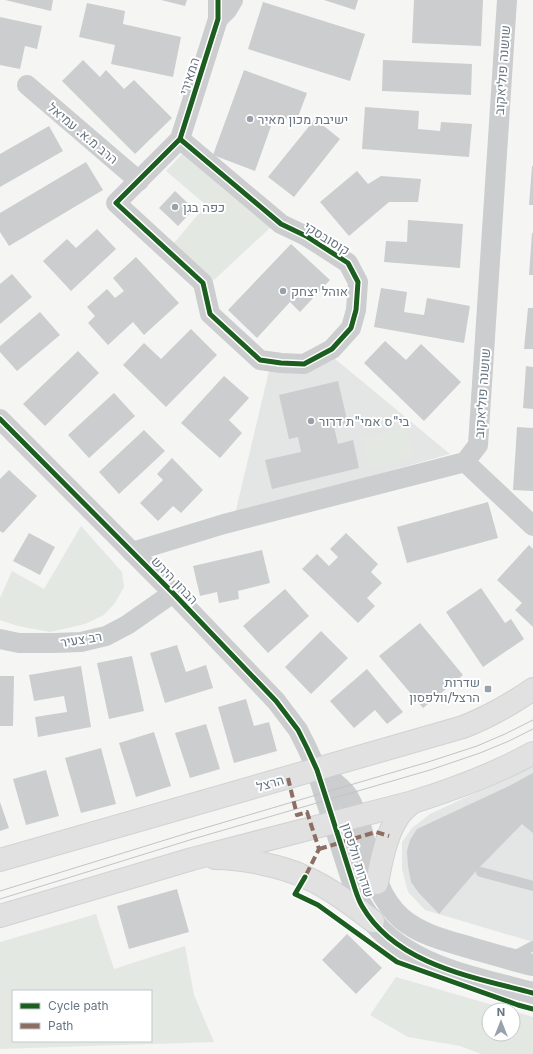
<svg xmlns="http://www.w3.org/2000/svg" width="533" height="1054" font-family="Inter,Heebo,sans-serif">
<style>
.built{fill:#e4e5e5}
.green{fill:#e4e8e2;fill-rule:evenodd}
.building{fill:#cccdce}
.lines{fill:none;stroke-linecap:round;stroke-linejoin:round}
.primary-casing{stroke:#d1d2d2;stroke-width:24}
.service{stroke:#cbcdce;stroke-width:10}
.minor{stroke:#cbcdce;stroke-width:20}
.tertiary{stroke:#cbcdce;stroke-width:22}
.primary{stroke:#e0e1e0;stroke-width:22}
.tram{stroke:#c2c3c4;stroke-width:1}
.quiet{stroke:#8d6e63;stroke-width:4;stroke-dasharray:8 4;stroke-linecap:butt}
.cycleway-casing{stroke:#fff;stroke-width:8}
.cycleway{stroke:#1b5e20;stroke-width:5}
.poi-dot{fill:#99a2aa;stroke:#fff;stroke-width:1.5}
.labels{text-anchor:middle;stroke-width:4;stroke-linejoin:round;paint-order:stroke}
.street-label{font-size:13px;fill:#677582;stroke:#fff}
.poi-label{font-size:13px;fill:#677582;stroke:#fff;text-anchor:start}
</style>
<rect width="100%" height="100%" fill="#f5f5f4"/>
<g class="built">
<polygon points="334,358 450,454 235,514 269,371 304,370"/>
<polygon points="533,766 533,942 425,910 408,892 402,869 402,842 412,828 430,814"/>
</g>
<g class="green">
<polygon points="183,153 272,226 214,280 174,243 206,205 166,171"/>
<polygon points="407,427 415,458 370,469 362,438"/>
<polygon points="81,526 122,572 124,587 115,603 104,615 85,624 50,632 18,626 0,620 0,598 12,571 44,589"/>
<path d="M96,914L114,969L185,946L194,995L214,1042L0,1049V942ZM13,991H151V1041H13Z"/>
<polygon points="396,977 510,1010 489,1010 489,1034 513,1034 513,1011 533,1017 533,1054 481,1054 460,1046 408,1037 370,1015"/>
</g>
<g class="building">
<polygon points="5,0 53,0 51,11"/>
<polygon points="161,0 187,0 185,6"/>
<polygon points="324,0 358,0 355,10"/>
<polygon points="414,0 483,0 481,46 412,43"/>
<polygon points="263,2 365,34 350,81 248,49"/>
<polygon points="87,3 125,11 123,24 181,37 173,77 111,64 115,45 79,37"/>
<polygon points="0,17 42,26 37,49 25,46 20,69 0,65"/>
<polygon points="83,60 100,77 106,70 124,89 134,80 172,118 135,154 62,81"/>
<polygon points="383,60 472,64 471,95 382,91"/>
<polygon points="244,70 307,93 296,122 275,115 255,171 213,155"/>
<polygon points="365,107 419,111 418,129 440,131 441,122 472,124 469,157 362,149"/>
<polygon points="315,119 340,139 294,197 268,177"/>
<polygon points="49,126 63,151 0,187 0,154"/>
<polygon points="86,162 103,190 9,246 0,232 0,213"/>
<polygon points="532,166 533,166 533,205 529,205"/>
<polygon points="357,171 368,184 381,176 421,179 418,202 389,202 349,236 320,202"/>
<polygon points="175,191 194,209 178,226 159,208"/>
<polygon points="408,220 463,224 460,268 384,262 386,241 407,242"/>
<polygon points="97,229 116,249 71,291 43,261 67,239 76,248"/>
<polygon points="532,233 533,233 533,275 529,275"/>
<polygon points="291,244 330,280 300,312 290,302 257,338 228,310"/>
<polygon points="136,257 179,303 144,335 133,322 108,345 88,323 95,316 87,307 107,289 115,298 124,291 113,278"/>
<polygon points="12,274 32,297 0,324 0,284"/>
<polygon points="381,288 407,292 404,312 424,315 427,298 470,306 464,343 374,327"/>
<polygon points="528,308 533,308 533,349 524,349"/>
<polygon points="40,312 60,335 17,371 0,352 0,346"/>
<polygon points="191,329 217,355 166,407 123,365 144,343 161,359"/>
<polygon points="385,341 406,360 421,344 461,382 424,421 364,363"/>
<polygon points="78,351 99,373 45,426 23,404"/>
<polygon points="526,366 533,367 533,409 523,408"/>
<polygon points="224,376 249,398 229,420 242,433 220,458 181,423"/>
<polygon points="338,381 348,424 334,427 338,444 353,440 359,468 272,489 265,460 301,452 298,437 289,439 279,395"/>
<polygon points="114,393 135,416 89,458 68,435"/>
<polygon points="517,427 533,428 533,491 513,490"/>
<polygon points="144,430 165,451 119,494 99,472"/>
<polygon points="172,458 203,490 181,513 173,506 158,521 140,503 163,480 157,474"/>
<polygon points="9,470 37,496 3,533 0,531 0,479"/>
<polygon points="488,502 498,538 407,563 397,527"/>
<polygon points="29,533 55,547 40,575 13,561"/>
<polygon points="346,533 378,564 371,572 382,583 367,598 375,606 358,623 302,569 317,554 329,566 338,557 330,549"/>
<polygon points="529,545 533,549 533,627 515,610 522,603 497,580"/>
<polygon points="262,550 270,583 238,591 239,599 219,603 217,592 200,596 193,566"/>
<polygon points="481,588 505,623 511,619 524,639 483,667 446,612"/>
<polygon points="285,589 309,616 268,653 243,626"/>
<polygon points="420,623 463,675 423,708 379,656"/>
<polygon points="321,631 348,658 311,694 285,667"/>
<polygon points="177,645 186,672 206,665 213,688 165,703 150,653"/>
<polygon points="132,656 144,711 109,719 97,663"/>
<polygon points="81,666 91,727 38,737 35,717 67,712 64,696 34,701 29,675"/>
<polygon points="367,669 403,712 387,724 375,710 354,728 330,701"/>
<polygon points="0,676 14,676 13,726 0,726"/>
<polygon points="246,699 254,726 269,722 277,751 234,763 218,707"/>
<polygon points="206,724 220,769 190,778 175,733"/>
<polygon points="154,732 171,786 136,797 119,743"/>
<polygon points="101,748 116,804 81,813 65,758"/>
<polygon points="46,770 59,816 26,825 13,779"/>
<polygon points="533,773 533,833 522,824 476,871 439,914 419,893 411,882 408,866 407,851 410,840 417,829 509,786"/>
<polygon points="0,802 9,828 0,831"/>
<polygon points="177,889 189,932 129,949 117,906"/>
<polygon points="347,934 382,968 356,994 322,960"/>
</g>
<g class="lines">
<g class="primary-casing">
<g id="primary">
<path d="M215,858C241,858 282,866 305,877C330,888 352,905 373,921"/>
<path d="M0,860L463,727C489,717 510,705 533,689"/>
<path d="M377,883C381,862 386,835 398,817C402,811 408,806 413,802"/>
<path d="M0,916L192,859L413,802C455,789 495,774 533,753"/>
</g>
</g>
<g class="service">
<polyline points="481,872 533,886"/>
<polyline points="512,957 533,946"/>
</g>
<g class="minor">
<polyline points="218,19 227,10 233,0"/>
<polyline points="27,85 139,181"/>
<polyline points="180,139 281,224 306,236 348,263 358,282 356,310 351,328 332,349 304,364 281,363 260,360 210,314 203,283 116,203 180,139 218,19 218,0"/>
<polyline points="0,419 173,593 276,701 298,730 307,748 317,770"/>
<polyline points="465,462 533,526"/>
<polyline points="132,552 224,524 465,462 478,445 507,0"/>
<polyline points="0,639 19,643 54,643 81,642 106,636 127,625 173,593"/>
</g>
<g class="tertiary">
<path d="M317,770L355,889C357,895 359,901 362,906C396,965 473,977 533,993"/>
<path d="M317,770C327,778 339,785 347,796C353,806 357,817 361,829C370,860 376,897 402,919C421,935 448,941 471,948C492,954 512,960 533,965"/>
</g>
<use href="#primary" class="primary"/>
<g class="tram">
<polyline points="0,891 191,832 428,762 477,746 505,734 533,720"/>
<polyline points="0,899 193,839 430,770 480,753 509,741 533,729"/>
</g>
<g class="quiet">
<polyline points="288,778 297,815 307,812 319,849 305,877"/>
<polyline points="319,849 376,832 389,836"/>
</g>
<g class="cycleway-casing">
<g id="cycleway">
<polyline points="180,139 281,224 306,236 348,263 358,282 356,310 351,328 332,349 304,364 281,363 260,360 210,314 203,283 116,203 180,139 218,19 218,0"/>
<path d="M0,419L173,593L276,701L298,730L307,748L317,770L327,801L355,889C357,895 359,901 362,906C396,965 473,977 533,993"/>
<polyline points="305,877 295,894 318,905 397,962 518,1005 533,1009"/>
</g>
</g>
<use href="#cycleway" class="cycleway"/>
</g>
<g class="poi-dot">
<circle cx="250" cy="119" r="4"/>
<circle cx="175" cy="207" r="4"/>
<circle cx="283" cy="291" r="4"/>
<circle cx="311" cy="421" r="4"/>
<rect x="484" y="685" width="8" height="8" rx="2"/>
</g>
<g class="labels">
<g class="street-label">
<text transform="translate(502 70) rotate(-86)" y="5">שושנה פוליאקוב</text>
<text transform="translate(189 76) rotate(-72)" y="5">המאירי</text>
<text transform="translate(83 133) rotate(40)" y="5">הרב מ.א. עמיאל</text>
<text transform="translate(327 238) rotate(32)" y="5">קוסובסקי</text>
<text transform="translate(482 393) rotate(-86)" y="5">שושנה פוליאקוב</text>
<text transform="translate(175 580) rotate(46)" y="5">הברון הירש</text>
<text transform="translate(81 639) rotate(-9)" y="5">רב צעיר</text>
<text transform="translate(270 783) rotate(-16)" y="5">הרצל</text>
<text transform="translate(358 860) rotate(72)" y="5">שדרות וולפסון</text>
</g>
<g class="poi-label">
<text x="258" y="124">ישיבת מכון מאיר</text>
<text x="183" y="212">כפה בגן</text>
<text x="291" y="296">אוהל יצחק</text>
<text x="319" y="426">בי"ס אמי"ת דרור</text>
<text x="480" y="687" text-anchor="end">שדרות<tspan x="480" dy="15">הרצל/וולפסון</tspan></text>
</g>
</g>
<rect x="12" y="990" width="140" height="52" fill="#ffffff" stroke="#c2c8cd"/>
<rect x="20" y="1003" width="20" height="6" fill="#1b5e20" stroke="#c2c8cd"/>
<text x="48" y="1010" font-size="12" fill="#677582">Cycle path</text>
<rect x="20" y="1023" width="20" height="6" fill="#8d6e63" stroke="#c2c8cd"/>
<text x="48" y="1030" font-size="12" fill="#677582">Path</text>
<g transform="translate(501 1022)"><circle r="19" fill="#ffffff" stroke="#c2c8cd"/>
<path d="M0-3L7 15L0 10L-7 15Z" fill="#99a2aa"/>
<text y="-6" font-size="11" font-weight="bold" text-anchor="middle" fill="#677582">N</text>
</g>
</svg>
